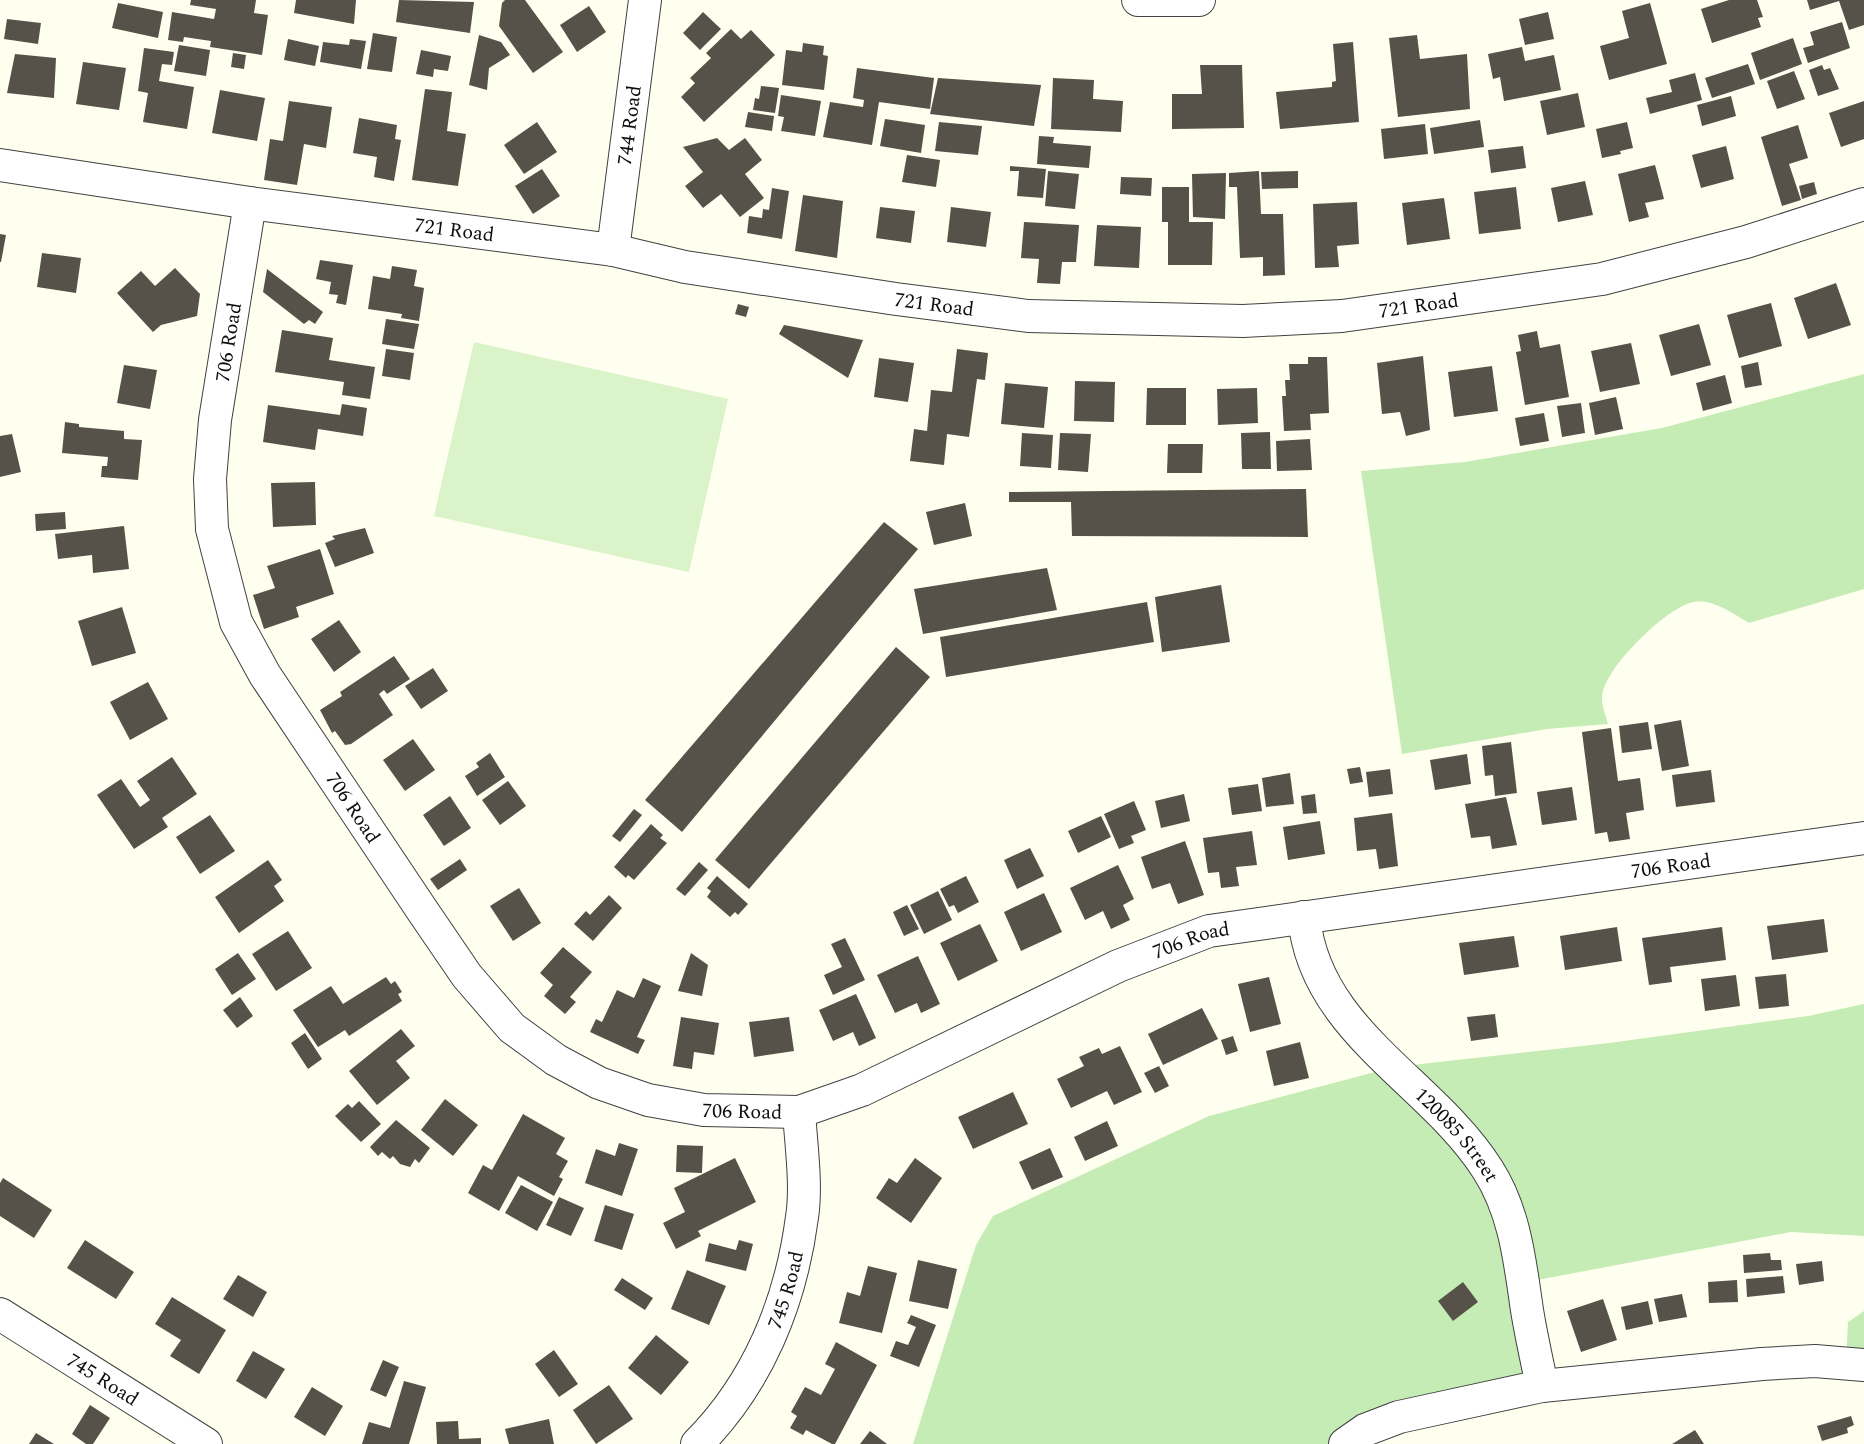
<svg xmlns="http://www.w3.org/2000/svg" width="1864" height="1444" font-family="Spectral,serif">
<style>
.green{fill:#c6ecb5}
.pitch{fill:#daf3c8}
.building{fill:#575249}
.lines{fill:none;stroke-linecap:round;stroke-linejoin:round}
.minor-casing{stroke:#414141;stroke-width:34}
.minor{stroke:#fff;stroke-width:32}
.labels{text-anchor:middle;stroke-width:6;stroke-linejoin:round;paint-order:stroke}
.street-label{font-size:20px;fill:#0e0e0e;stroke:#fff}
</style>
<rect width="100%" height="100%" fill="#ffffef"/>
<g class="green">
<path d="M1864,374V589L1749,623C1733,614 1712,598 1693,602C1666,608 1604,668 1602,697C1601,704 1606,716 1608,724L1547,729L1402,754L1361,471L1465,462L1662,428Z"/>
<polygon points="1864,1004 1864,1236 1791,1232 1527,1282 1543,1386 1341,1444 913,1444 976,1245 993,1216 1209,1116 1394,1067 1609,1043 1808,1016"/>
<polygon points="1864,1311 1864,1363 1846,1362 1848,1322"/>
</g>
<polygon class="pitch" points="474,342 728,399 689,572 434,516"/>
<g class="building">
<polygon points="191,0 256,0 254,13 268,15 262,55 210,47 211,41 184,37 183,42 168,40 172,12 214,19 216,9 190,5"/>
<polygon points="296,0 356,0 354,24 294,13"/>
<polygon points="399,0 474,2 470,33 396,22"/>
<polygon points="505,0 525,0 563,52 533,73 499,26 502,3"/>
<polygon points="1729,0 1757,0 1763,17 1758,18 1761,27 1712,43 1701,9"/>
<polygon points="1807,0 1864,0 1864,25 1849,30 1839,1 1810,10"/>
<polygon points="118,3 163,12 158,38 112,28"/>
<polygon points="1650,3 1667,64 1609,80 1600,46 1629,38 1622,11"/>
<polygon points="589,6 606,32 577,52 560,25"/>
<polygon points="703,12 721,29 700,50 683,33"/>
<polygon points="1548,12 1554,39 1525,45 1519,19"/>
<polygon points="7,19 41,23 38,44 4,39"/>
<polygon points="1842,22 1850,48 1808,63 1803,48 1814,45 1810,32"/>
<polygon points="731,29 741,39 751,30 775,55 704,122 681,97 695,83 690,78 711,58 706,53"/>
<polygon points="373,33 397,37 392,72 367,69"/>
<polygon points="479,35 501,42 510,55 489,68 487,90 469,85"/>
<polygon points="1417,35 1420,59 1467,54 1470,109 1398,117 1389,38"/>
<polygon points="1793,38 1802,64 1760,80 1751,53"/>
<polygon points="288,39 319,46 315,66 284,60"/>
<polygon points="350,39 366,41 361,69 320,62 323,42 349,45"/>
<polygon points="1353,42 1359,122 1280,129 1276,92 1332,87 1332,82 1336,81 1333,44"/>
<polygon points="803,43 824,46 823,55 828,56 824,90 782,85 786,50 802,52"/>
<polygon points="179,45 210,50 206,76 174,71"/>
<polygon points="1522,47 1525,61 1554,55 1561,90 1504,101 1500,77 1493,79 1488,54"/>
<polygon points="144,48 174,52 172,65 162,64 159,81 194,87 187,129 143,122 148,93 138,91"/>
<polygon points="421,50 451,56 448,71 434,69 433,77 416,74"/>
<polygon points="233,53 246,55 244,69 231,67"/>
<polygon points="15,54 56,58 54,98 7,93"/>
<polygon points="83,62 126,68 119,110 76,104"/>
<polygon points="1748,64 1755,84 1712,98 1705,78"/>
<polygon points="1200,65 1242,65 1244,128 1172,129 1172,94 1202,94"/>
<polygon points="1822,65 1824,70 1830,68 1839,89 1818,96 1809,70"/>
<polygon points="857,68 934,78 930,109 879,102 872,145 823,137 830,102 863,107 864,100 853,98"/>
<polygon points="1794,71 1805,99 1777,109 1767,81"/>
<polygon points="1695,73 1702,100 1650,114 1646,98 1672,92 1669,80"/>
<polygon points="938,78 1041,85 1034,126 930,114"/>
<polygon points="1053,78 1094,80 1093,99 1123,101 1121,132 1051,129"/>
<polygon points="761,86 779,88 775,113 753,110 755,98 759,99"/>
<polygon points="425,89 452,92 447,131 466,134 458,186 412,180"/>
<polygon points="220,90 265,98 257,141 212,133"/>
<polygon points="1578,93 1585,127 1547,135 1540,101"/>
<polygon points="781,95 821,101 815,136 781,131 784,117 778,116"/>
<polygon points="1731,96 1736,116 1702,126 1697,105"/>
<polygon points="289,101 332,107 326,148 304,144 297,185 264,180 270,139 283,141"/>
<polygon points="1864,101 1864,139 1841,147 1829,113"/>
<polygon points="748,112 774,116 772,131 745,127"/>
<polygon points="359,118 397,125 395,139 401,140 394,181 374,177 377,157 353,153"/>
<polygon points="885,119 925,125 921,153 880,146"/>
<polygon points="1480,120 1484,147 1434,154 1430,128"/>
<polygon points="537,122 557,152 524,174 504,145"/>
<polygon points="939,122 982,126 978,155 935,151"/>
<polygon points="1627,122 1633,148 1620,151 1621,154 1602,158 1596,129"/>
<polygon points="1425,124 1428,154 1384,159 1381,129"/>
<polygon points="1798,125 1808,158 1789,164 1801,200 1782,206 1761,137"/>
<polygon points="1039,136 1054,137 1053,143 1091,146 1089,168 1037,164"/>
<polygon points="717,138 729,150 745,138 762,160 745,174 764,198 740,217 721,194 703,208 685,186 703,172 683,147"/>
<polygon points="1523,146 1526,168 1491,173 1488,150"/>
<polygon points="1726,146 1734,179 1701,188 1692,155"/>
<polygon points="907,155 940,160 936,187 902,182"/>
<polygon points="1655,165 1664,199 1645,203 1649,217 1629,222 1618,174"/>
<polygon points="1010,166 1046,169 1043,198 1017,196 1019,171 1010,171"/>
<polygon points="542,169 560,196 533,214 515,186"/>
<polygon points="1048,171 1079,174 1075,209 1045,206"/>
<polygon points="1259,171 1261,214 1283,214 1285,275 1263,276 1263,257 1240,258 1237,187 1229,187 1229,173"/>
<polygon points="1298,171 1298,188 1262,189 1261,172"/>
<polygon points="1226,173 1225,219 1193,217 1192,174"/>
<polygon points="1121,177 1152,178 1151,196 1120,194"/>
<polygon points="1585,181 1593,215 1558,222 1551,188"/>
<polygon points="1814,182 1817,194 1802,199 1799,186"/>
<polygon points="1162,187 1189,187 1189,222 1213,222 1212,265 1168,265 1168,222 1162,222"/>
<polygon points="1516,187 1521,229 1479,234 1474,192"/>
<polygon points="772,188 789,191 782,239 747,233 749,216 762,218 763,209 769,210"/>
<polygon points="803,195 843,201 837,258 795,251"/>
<polygon points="1444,198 1450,239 1407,245 1402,203"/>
<polygon points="1357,202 1359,244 1337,246 1339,267 1315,268 1313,204"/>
<polygon points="880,207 915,211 911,243 876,238"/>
<polygon points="951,207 991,212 986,247 947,242"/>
<polygon points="1024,222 1079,225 1076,262 1062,262 1060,284 1037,283 1039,259 1021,258"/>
<polygon points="1097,225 1141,227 1139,268 1094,266"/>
<polygon points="0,234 6,235 1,262 0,262"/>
<polygon points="42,253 81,258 76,293 37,287"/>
<polygon points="320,260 353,265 346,305 336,303 338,295 329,294 331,282 316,279"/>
<polygon points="392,266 417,270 414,286 424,288 419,321 401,318 402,314 368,309 373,276 390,279"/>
<polygon points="175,268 200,294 197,316 161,325 153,332 117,293 141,271 155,286"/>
<polygon points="267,269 323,312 315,324 309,320 304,324 263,292"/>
<polygon points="1836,283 1851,325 1808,339 1794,298"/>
<polygon points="1771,303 1782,346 1739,358 1727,315"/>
<polygon points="738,304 749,307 746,317 735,314"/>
<polygon points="386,319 419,324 414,349 382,344"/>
<polygon points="1699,324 1711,365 1671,376 1659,335"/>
<polygon points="784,325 863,340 848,378 779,334"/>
<polygon points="282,330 333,338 329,360 375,367 370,399 342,395 344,382 275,372"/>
<polygon points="1537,331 1540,348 1560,344 1569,397 1525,405 1516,352 1521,351 1518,335"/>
<polygon points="1631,343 1640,384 1600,392 1591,351"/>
<polygon points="386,349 414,353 410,380 382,376"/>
<polygon points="957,349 988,353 985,380 977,379 969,437 947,434 944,465 910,461 914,429 927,431 931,390 952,392"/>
<polygon points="1423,356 1430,430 1406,436 1400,412 1382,414 1377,363"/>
<polygon points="1308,357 1327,357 1329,413 1310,414 1311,430 1284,431 1282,396 1286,396 1285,380 1290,380 1289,364 1308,364"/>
<polygon points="879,358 914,363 908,402 874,397"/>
<polygon points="1758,362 1762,385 1745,388 1741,366"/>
<polygon points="124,365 157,370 150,409 117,403"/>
<polygon points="1492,366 1498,411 1454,417 1448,372"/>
<polygon points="1725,375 1732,403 1703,411 1696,383"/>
<polygon points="1075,381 1115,382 1114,422 1074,421"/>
<polygon points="1005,383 1048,387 1044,428 1001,424"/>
<polygon points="1147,388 1186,388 1186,425 1146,425"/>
<polygon points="1257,388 1258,423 1218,425 1217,389"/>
<polygon points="1616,397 1623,429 1595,435 1589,403"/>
<polygon points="1581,403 1585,433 1562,437 1557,406"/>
<polygon points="342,404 367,408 363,436 318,429 315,450 263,442 268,405 340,415"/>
<polygon points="1544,413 1549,441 1520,446 1515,418"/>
<polygon points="65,422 79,424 79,427 124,431 124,439 142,440 138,480 101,477 102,466 107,466 108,457 62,453"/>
<polygon points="1270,432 1271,469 1242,469 1241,433"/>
<polygon points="1022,433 1053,435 1051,468 1020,466"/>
<polygon points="1060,433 1091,434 1088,472 1058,470"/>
<polygon points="12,434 21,472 0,477 0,436"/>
<polygon points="1310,439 1312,470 1277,471 1276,441"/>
<polygon points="1168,444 1203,444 1202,473 1167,473"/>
<polygon points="315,482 316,525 273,527 271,483"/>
<polygon points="1306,489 1308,537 1072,536 1071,502 1009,502 1009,492"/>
<polygon points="965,503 972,536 934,545 926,512"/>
<polygon points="65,512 66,529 36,531 35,514"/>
<polygon points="884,522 918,549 682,832 645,800"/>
<polygon points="124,526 129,569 93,573 92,555 58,559 55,534"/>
<polygon points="365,528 374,553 335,567 325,543 335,539 332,536"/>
<polygon points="320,549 334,594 296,607 299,617 264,629 253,595 275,588 267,566"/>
<polygon points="1047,568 1057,610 923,634 914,589"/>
<polygon points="1221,585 1230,642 1162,652 1155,597"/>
<polygon points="1147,602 1154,642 946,677 940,637"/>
<polygon points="122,607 136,653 92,666 78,621"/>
<polygon points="339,620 361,652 334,672 311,639"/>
<polygon points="896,647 930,677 749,889 715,860"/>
<polygon points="394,656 410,679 387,694 384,690 379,694 393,715 351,744 345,745 335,731 332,733 320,710 342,696 340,692"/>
<polygon points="433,668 448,691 421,709 405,686"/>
<polygon points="148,682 168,719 130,740 110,702"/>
<polygon points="1681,720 1689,766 1662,771 1654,725"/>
<polygon points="1648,722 1652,749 1622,753 1619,726"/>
<polygon points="1611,728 1618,781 1640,778 1644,810 1626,813 1630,839 1609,842 1607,832 1595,834 1582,732"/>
<polygon points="413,739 435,770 405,791 383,760"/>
<polygon points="1511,742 1517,793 1495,796 1493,775 1485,776 1482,746"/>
<polygon points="490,753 505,777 477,796 465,776 479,767 476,763"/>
<polygon points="1467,754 1471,784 1435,790 1430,760"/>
<polygon points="172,757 197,794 162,818 168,827 134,849 97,795 121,779 140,807 150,800 137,781"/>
<polygon points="1360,767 1363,782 1350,784 1347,769"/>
<polygon points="1390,769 1393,794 1369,797 1366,772"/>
<polygon points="1711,770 1715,802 1676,807 1672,775"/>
<polygon points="1290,773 1294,804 1266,807 1262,778"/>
<polygon points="508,781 526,806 500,825 482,800"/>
<polygon points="1258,784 1262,811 1232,815 1228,788"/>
<polygon points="1572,787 1577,820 1542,825 1537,792"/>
<polygon points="1184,794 1190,821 1161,828 1155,801"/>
<polygon points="1315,794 1317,813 1303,814 1301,796"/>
<polygon points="450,796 471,828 444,846 423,815"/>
<polygon points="1506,797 1517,845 1492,849 1490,836 1471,838 1465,804"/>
<polygon points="1134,801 1146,830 1131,836 1134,843 1119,849 1104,814"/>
<polygon points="634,809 642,815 620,842 612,836"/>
<polygon points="1392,813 1398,866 1379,869 1376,849 1357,851 1354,818"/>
<polygon points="210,815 235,851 200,874 176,837"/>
<polygon points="1101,816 1111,837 1078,853 1068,831"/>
<polygon points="1320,821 1325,854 1288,860 1283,827"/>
<polygon points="651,824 663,835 660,838 667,843 634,880 628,875 626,878 614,867"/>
<polygon points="1252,831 1257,865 1236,867 1239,886 1221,888 1219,872 1208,873 1203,838"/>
<polygon points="1185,841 1204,895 1178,904 1170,883 1152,889 1141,857"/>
<polygon points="1030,848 1044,876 1017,889 1004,860"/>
<polygon points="460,859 467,870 438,890 430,879"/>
<polygon points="268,860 282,880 274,886 284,901 239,933 215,897"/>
<polygon points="699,862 708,870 685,896 676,889"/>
<polygon points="1118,865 1134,899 1123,905 1130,920 1111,929 1103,911 1085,920 1070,888"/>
<polygon points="717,876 748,904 738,915 735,912 730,917 707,897 711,891 707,888"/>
<polygon points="966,876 979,902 958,913 954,905 949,907 940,889"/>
<polygon points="519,888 541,923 513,941 490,906"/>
<polygon points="938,891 952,920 924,934 910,905"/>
<polygon points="1044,893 1062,932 1021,951 1004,912"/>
<polygon points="609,895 622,908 593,941 574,924 586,911 590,915"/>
<polygon points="907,905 919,929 904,936 893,912"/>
<polygon points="1824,919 1828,952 1772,960 1767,926"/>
<polygon points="980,924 998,961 958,981 940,943"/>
<polygon points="1617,927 1622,961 1565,970 1560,936"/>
<polygon points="1722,927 1726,960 1670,967 1672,982 1649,985 1642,938"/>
<polygon points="288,931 312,968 276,991 252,954"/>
<polygon points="1514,936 1519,967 1464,975 1459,943"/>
<polygon points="845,938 865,980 833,995 824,975 842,967 831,944"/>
<polygon points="563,947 592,972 570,997 576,1002 565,1014 544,996 553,985 540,973"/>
<polygon points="238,953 256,979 232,995 215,969"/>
<polygon points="691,953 708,965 702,996 678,991"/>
<polygon points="918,956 940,1004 921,1013 917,1003 895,1013 877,975"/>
<polygon points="1786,974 1789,1006 1759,1009 1755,977"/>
<polygon points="1736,975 1740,1006 1705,1011 1701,979"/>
<polygon points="386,977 391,984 395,981 402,992 398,994 402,1001 349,1036 345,1030 318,1047 293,1010 331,986 343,1004"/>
<polygon points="1269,977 1281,1024 1250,1032 1238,984"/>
<polygon points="643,978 661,986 637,1037 645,1040 638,1054 590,1032 596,1019 602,1022 617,990 634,998"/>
<polygon points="856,994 876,1038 859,1046 853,1032 833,1041 819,1010"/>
<polygon points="240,997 253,1016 237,1028 223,1010"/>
<polygon points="1202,1008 1218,1039 1163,1065 1148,1034"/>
<polygon points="1495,1014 1498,1037 1471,1041 1467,1017"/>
<polygon points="681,1017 719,1023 714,1055 694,1052 692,1069 673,1066"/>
<polygon points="789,1017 794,1051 754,1057 749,1022"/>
<polygon points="401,1029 415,1046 396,1061 410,1078 377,1105 349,1071"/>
<polygon points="305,1033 322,1059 308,1069 291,1043"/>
<polygon points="1233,1036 1238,1051 1226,1055 1221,1040"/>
<polygon points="1300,1042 1309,1078 1274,1086 1266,1051"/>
<polygon points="1120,1046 1142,1092 1114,1105 1107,1091 1071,1108 1057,1079 1084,1066 1079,1057 1099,1048 1102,1054"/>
<polygon points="1159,1066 1169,1086 1155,1093 1144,1073"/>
<polygon points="1013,1092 1028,1124 973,1149 958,1117"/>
<polygon points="445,1099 478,1125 453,1156 421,1130"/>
<polygon points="359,1101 381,1124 361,1142 335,1116 348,1104 352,1108"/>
<polygon points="523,1114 565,1138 556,1154 568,1161 559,1177 563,1179 554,1196 518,1176 499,1211 468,1193 483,1165 492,1170"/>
<polygon points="396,1120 430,1148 419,1163 415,1159 410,1167 400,1164 393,1156 390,1159 382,1152 378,1156 370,1147"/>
<polygon points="1107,1121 1118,1146 1085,1161 1074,1137"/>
<polygon points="619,1143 638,1149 622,1196 585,1183 596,1149 615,1156"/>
<polygon points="677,1145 703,1146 702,1173 676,1172"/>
<polygon points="1050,1148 1063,1177 1032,1190 1019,1162"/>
<polygon points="735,1158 756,1202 698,1231 701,1236 676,1249 663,1223 685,1212 674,1188"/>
<polygon points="915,1158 942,1178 911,1223 876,1198 889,1178 897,1183"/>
<polygon points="3,1178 52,1210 34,1238 0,1216 0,1183"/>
<polygon points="521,1185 553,1202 537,1231 505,1213"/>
<polygon points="559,1197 584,1208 571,1236 546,1225"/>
<polygon points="605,1205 634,1214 622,1250 594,1241"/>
<polygon points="85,1240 134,1272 116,1299 67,1268"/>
<polygon points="739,1240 753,1244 746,1271 705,1261 709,1243 736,1250"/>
<polygon points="1770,1253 1771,1260 1781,1260 1782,1270 1744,1273 1743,1255"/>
<polygon points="918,1260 957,1269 948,1309 909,1301"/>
<polygon points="1822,1261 1824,1281 1799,1285 1796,1264"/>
<polygon points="868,1266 897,1273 882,1333 839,1323 847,1292 860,1296"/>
<polygon points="687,1270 726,1286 709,1325 671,1309"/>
<polygon points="238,1275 267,1292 253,1317 223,1299"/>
<polygon points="1783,1276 1785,1293 1747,1297 1746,1279"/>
<polygon points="622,1278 653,1298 645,1310 614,1290"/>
<polygon points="1737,1280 1738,1302 1709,1303 1708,1282"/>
<polygon points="1463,1282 1478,1302 1453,1321 1438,1301"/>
<polygon points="1682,1294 1687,1317 1659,1322 1654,1299"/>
<polygon points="172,1297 226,1330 199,1374 170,1356 181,1340 155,1324"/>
<polygon points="1603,1299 1617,1340 1581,1352 1567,1311"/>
<polygon points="1648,1301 1653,1324 1626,1330 1621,1307"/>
<polygon points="911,1315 936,1325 919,1367 890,1356 896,1341 908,1345 916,1327 907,1323"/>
<polygon points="656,1335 689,1362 661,1395 628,1368"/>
<polygon points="836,1342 877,1365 835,1444 832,1444 806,1430 803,1435 790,1428 797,1416 791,1412 805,1387 821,1395 835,1369 825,1364"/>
<polygon points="554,1350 578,1384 559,1397 535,1364"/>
<polygon points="253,1351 285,1369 266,1399 236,1381"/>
<polygon points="383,1360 399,1367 386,1397 370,1390"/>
<polygon points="404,1381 426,1387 409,1444 362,1444 369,1422 390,1428"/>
<polygon points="609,1385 633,1419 596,1444 573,1410"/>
<polygon points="312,1387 343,1406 325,1436 294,1417"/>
<polygon points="90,1405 110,1418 93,1444 86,1444 72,1434"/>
<polygon points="1851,1416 1854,1425 1847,1428 1848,1433 1822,1441 1817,1426"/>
<polygon points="549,1419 554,1444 509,1444 505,1429"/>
<polygon points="458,1421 459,1439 481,1438 481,1444 437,1444 436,1422"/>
<polygon points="1695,1430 1704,1444 1672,1444"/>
<polygon points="870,1431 887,1444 860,1444"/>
<polygon points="36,1433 54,1444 29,1444"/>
</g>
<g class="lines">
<g class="minor-casing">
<g id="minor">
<polyline points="1138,0 1199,0"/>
<path id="s1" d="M0,165L250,203L613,250L685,267L896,299L1028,316L1243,321L1342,316L1602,279L1746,242L1864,204"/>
<path id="s2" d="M250,203L215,420L210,479L212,529L236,622L265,675L422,910L467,976L512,1028L556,1060L599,1083L648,1100L704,1110L799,1112L862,1090L1118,966L1209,931L1864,838"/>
<path id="s3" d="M613,250L645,0"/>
<path id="s4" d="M1304,917C1314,1031 1433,1082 1488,1170C1515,1212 1520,1262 1527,1310C1531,1335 1537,1361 1542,1386"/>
<path id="s5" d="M0,1314L206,1444"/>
<path id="s6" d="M697,1444C758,1383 791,1302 802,1217C807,1186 801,1144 799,1112"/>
<polyline points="1345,1444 1365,1430 1399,1417 1542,1386 1762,1364 1815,1361 1864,1365"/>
</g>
</g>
<use href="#minor" class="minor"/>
</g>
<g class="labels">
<g class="street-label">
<text dy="7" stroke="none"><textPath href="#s3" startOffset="126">744 Road</textPath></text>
<text dy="7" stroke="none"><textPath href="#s1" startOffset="459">721 Road</textPath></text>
<text dy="7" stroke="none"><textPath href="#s1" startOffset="945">721 Road</textPath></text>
<text dy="7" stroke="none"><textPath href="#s1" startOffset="1431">721 Road</textPath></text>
<text transform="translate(228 342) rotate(-81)" y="7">706 Road</text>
<text dy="7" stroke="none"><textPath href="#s2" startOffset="645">706 Road</textPath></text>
<text dy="7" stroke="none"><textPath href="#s2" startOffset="2139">706 Road</textPath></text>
<text dy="7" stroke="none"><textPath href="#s2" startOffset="1653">706 Road</textPath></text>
<text dy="7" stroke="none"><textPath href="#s2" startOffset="1167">706 Road</textPath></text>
<text dy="7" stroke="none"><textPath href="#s4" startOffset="272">120085 Street</textPath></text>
<text dy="7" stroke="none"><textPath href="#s6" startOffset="180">745 Road</textPath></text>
<text dy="7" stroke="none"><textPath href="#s5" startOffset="122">745 Road</textPath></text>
</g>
</g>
</svg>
